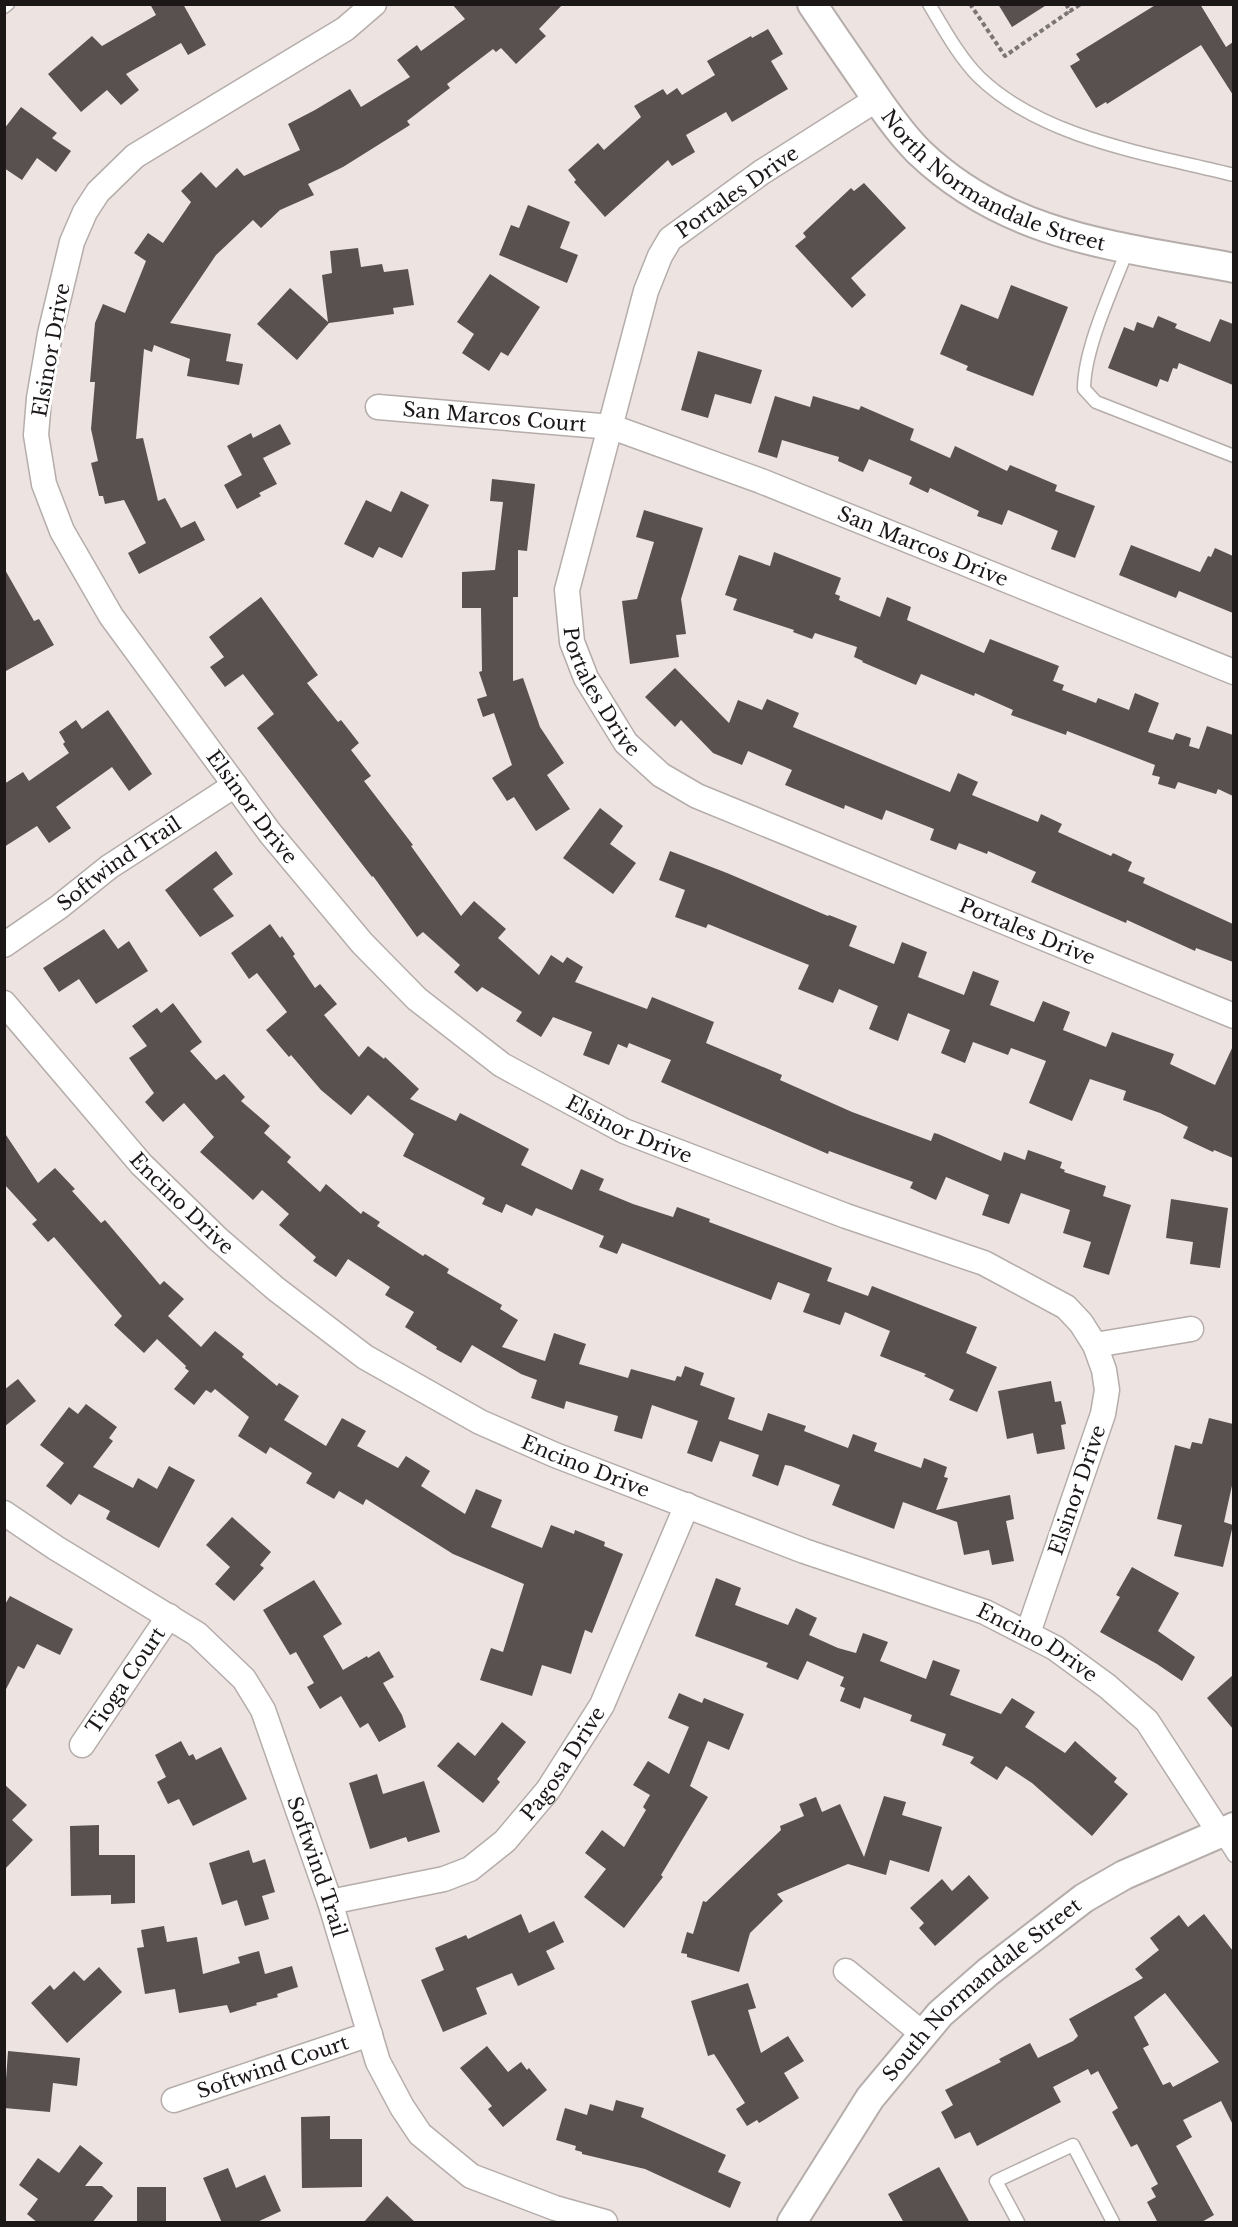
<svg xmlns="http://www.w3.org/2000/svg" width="1238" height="2227" font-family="'Libre Baskerville',serif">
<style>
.building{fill:#58514f;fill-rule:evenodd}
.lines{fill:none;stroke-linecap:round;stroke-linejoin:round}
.service-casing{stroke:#b5adaa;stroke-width:15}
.minor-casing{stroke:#b5adaa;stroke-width:27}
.tertiary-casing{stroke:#b5adaa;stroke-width:32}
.path{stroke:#7b7574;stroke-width:4;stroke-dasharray:4.5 3;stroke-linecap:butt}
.service{stroke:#fff;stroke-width:12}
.minor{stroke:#fff;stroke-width:24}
.tertiary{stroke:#fff;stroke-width:28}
.labels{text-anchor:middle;stroke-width:6;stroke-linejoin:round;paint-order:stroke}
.street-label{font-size:20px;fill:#1b1817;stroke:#fff}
</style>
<rect width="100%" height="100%" fill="#ede4e2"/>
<g class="building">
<polygon points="150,4 183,4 206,45 188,55 181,43 126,74 139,90 121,105 107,90 81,112 48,74 92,36 102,46 156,15"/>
<polygon points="452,4 563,4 539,29 546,36 516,64 501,48 496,52 493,49 447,84 450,88 407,121 410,125 343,167 308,184 314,195 280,210 261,228 253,220 216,255 170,323 231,334 226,361 243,364 239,385 187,376 190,359 154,345 152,352 144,349 136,439 143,438 158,501 165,498 181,528 195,521 205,540 139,574 128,553 146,543 124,500 105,504 103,496 99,496 91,463 98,461 91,429 95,382 90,382 95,323 103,304 125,313 146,261 134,253 148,233 163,243 191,202 181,191 201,172 216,188 237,168 244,176 300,150 288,124 315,110 350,89 361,107 410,77 397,60 417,45 421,51 465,19"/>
<polygon points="998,4 1048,4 1012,27"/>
<polygon points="1157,4 1200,4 1226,47 1233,42 1233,95 1201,45 1107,104 1106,102 1096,108 1070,66 1080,60 1076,54"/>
<polygon points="768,29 783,54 771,61 788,89 732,122 726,112 686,135 695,152 672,166 668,160 605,217 574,182 576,180 568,170 598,143 604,150 641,117 634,106 663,89 667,95 677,88 682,95 715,75 707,61 751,36 752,38"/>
<polygon points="21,107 57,133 52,138 71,151 56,172 37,158 22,180 4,168 4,129"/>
<polygon points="864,183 906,228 851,278 866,295 852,308 795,246 806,237 803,233 851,188 854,191"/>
<polygon points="528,205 570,222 560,248 578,255 567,283 499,255 511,225 519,228"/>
<polygon points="358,248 361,267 382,264 384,272 408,269 414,305 393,308 394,314 329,323 297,360 257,324 290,288 328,322 322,275 332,273 330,251"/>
<polygon points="490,274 540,307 508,356 501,352 489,371 462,353 474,334 457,322"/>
<polygon points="1011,285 1068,307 1033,396 966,370 968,366 940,354 961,304 998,319"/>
<polygon points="1158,316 1177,324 1175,328 1210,342 1220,319 1233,324 1233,385 1179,363 1177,369 1173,368 1168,382 1160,379 1157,387 1108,368 1124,327 1134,331 1137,322 1153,328"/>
<polygon points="698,351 762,370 751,404 715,394 708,418 681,410"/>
<polygon points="775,396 810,407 813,396 859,410 861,406 914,429 910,440 950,458 955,446 1007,471 1010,465 1057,485 1055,491 1095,506 1075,558 1051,549 1058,531 1008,510 1002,525 977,516 979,511 930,488 928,493 909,484 912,477 869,459 863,472 838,461 839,457 782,440 777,458 758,452"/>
<polygon points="280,424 291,444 263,458 277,484 259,493 261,496 237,509 224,485 242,475 227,446 251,433 253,438"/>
<polygon points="492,479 535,484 527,551 518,550 518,597 513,597 513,681 523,678 540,727 564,763 547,775 570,809 536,831 514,797 507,801 492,778 512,765 494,713 483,717 477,699 487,696 479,672 482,671 481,608 462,608 462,572 495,570 503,502 490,501"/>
<polygon points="401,491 429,505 402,558 379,547 373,558 344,544 366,500 391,512"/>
<polygon points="644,510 703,528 681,599 686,634 676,635 679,657 630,664 622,601 637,599 654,542 636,537"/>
<polygon points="1131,545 1200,572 1208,556 1211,557 1215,548 1233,556 1233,613 1179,591 1176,598 1119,575"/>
<polygon points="774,552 841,578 835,594 840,596 839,600 880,617 887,597 911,607 907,620 984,653 990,639 1059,666 1053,681 1064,685 1062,690 1096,703 1098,698 1129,710 1135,693 1159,703 1148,732 1173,740 1176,733 1191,738 1189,746 1199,749 1207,726 1233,735 1233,796 1218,789 1216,794 1178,782 1175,789 1158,784 1160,777 1152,775 1155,765 1067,731 1066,735 1011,715 1013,710 975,693 974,696 921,674 916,685 862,662 863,661 854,657 857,647 815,633 812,639 793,632 794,630 733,610 737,599 725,595 739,555 770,566"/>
<polygon points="4,568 34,621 39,619 54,645 4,672"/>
<polygon points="261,597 318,675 307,683 338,722 341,720 359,743 351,750 371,776 364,781 413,845 411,846 461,916 474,901 506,929 498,938 539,975 551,955 563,963 567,957 583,967 575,982 647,1009 652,997 714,1022 706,1043 782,1075 780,1080 852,1112 931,1141 934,1133 938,1134 1001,1161 1004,1152 1025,1160 1028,1150 1062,1162 1060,1168 1065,1170 1064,1172 1106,1186 1103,1196 1131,1205 1109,1275 1083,1267 1091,1242 1063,1233 1070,1210 1021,1193 1009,1224 982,1215 989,1195 946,1177 936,1200 910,1188 913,1182 829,1151 828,1154 661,1082 671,1060 629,1043 627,1048 618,1044 609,1065 583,1055 592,1032 553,1017 541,1037 516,1021 522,1012 482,987 477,992 454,972 460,965 423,932 417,937 373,876 372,877 257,728 274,714 243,674 225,687 210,667 224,657 209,637"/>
<polygon points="675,668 729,723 738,700 762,710 767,699 799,713 793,727 950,792 958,773 978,782 972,795 1038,822 1041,814 1062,824 1058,832 1111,856 1113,853 1132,862 1128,871 1145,878 1143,883 1233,924 1233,962 1196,948 1195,951 1127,920 1126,923 1031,882 1036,872 988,851 987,854 959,843 956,850 930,840 934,829 886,810 882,820 845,805 844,809 785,785 792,770 748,751 742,765 713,753 681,720 675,727 645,697"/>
<polygon points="108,710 152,774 129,791 112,767 56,807 71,828 49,843 37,826 4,847 4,784 23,772 29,781 69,753 63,744 65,742 59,732 76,720 82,729"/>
<polygon points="600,808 623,826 610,844 636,863 613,894 563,858"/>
<polygon points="216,851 233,874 213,889 234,916 200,937 165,890"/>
<polygon points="670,851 727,873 828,916 829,915 857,926 849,946 894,964 902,942 927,952 918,977 964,995 973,971 999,981 990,1005 1034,1022 1043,1001 1070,1012 1063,1030 1106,1047 1112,1032 1174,1054 1170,1064 1215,1085 1233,1046 1233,1158 1214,1150 1213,1152 1183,1138 1188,1127 1160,1113 1123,1100 1126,1091 1090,1079 1072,1121 1029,1103 1046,1061 1011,1048 1008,1055 973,1042 965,1063 941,1053 950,1030 908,1013 898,1041 869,1029 878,1006 839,989 833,1003 798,989 809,965 708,924 706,928 675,917 685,890 659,880"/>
<polygon points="270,924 280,938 282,936 295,954 293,956 315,988 320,984 337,1004 324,1015 359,1057 368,1046 384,1059 385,1057 419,1089 410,1099 456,1121 460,1113 529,1149 521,1165 572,1190 581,1169 604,1179 599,1190 633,1204 673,1217 677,1207 710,1219 709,1222 832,1268 827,1281 868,1296 872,1286 977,1327 966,1353 997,1367 977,1412 949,1400 954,1390 924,1376 926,1374 880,1356 890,1331 845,1312 840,1325 803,1312 810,1294 778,1282 771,1300 622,1243 617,1254 599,1247 604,1236 536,1208 532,1216 506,1204 502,1213 482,1204 485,1198 403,1156 414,1134 368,1095 351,1115 321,1090 291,1055 289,1057 266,1030 287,1012 257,973 249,979 231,953"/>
<polygon points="104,929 118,949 129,941 148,971 96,1004 79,979 59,992 43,968"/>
<polygon points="173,1003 202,1042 190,1051 216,1080 224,1074 245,1097 241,1101 270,1126 264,1133 291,1157 287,1162 320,1192 326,1184 361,1214 363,1211 380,1222 377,1226 423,1256 425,1254 449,1269 447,1273 502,1305 500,1309 518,1320 502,1347 545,1361 554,1333 586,1344 579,1364 628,1378 631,1369 675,1381 677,1376 681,1377 685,1366 704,1373 700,1385 735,1398 728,1419 762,1431 768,1413 806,1426 804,1431 848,1448 853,1434 877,1443 874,1451 921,1468 924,1458 947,1467 944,1477 948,1478 936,1510 1010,1495 1014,1519 1006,1521 1014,1561 992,1565 989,1550 964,1555 957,1522 903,1502 894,1529 832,1505 840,1485 791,1466 785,1465 778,1486 752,1476 759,1455 720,1441 712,1462 687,1453 698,1421 652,1405 642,1439 614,1431 618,1416 566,1401 564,1409 531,1398 537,1380 521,1374 472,1345 461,1363 436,1349 437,1347 405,1327 414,1312 385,1295 390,1287 348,1259 336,1277 313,1261 316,1257 279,1225 289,1214 262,1190 253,1200 200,1152 214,1137 184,1103 163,1122 145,1102 154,1093 129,1058 147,1046 132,1026 157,1008 161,1013"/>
<polygon points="4,1132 38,1183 55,1168 75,1189 72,1191 101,1223 105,1220 160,1285 164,1281 184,1299 168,1316 201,1347 215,1331 244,1354 242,1357 277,1386 279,1383 299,1396 284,1420 326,1446 342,1418 366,1431 357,1446 398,1468 406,1456 430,1471 421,1486 465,1514 476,1489 502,1500 491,1527 542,1548 551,1525 574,1534 575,1530 605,1542 604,1546 623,1554 592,1633 585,1630 571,1674 542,1665 532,1696 480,1680 491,1648 503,1652 524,1584 453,1554 366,1499 363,1505 339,1491 334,1499 306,1483 312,1473 270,1447 266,1454 238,1436 249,1417 215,1389 211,1393 206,1390 194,1405 174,1389 189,1371 185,1368 186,1366 157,1339 144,1353 114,1325 122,1316 54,1237 48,1242 32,1224 37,1220 4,1184"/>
<polygon points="1171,1199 1228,1208 1220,1268 1190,1264 1193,1242 1166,1238"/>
<polygon points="18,1379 36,1401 4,1427 4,1390"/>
<polygon points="1051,1381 1055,1402 1061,1401 1066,1424 1061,1425 1065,1449 1037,1454 1033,1433 1007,1439 998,1391"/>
<polygon points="86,1404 117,1427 109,1438 113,1441 93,1467 133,1488 138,1478 157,1489 169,1466 195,1480 159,1548 106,1519 110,1511 79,1494 71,1505 46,1486 64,1463 40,1445 69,1407 78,1414"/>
<polygon points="1209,1418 1233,1424 1233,1481 1224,1522 1233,1525 1223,1567 1174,1556 1182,1525 1157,1519 1175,1445 1190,1449 1192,1442 1202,1444"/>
<polygon points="232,1517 271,1552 260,1565 264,1568 234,1601 215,1584 230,1567 206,1545"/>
<polygon points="1132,1567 1179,1593 1158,1631 1195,1657 1182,1681 1157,1664 1100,1632 1120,1597 1116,1595"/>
<polygon points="716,1578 741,1588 735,1605 788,1625 796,1608 817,1618 809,1635 838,1648 856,1653 863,1633 888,1642 880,1661 926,1679 933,1660 960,1670 950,1695 1001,1714 1012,1698 1035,1712 1025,1727 1065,1753 1075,1741 1117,1778 1114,1782 1128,1794 1092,1836 1032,1783 1006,1766 997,1780 970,1763 974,1757 942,1745 946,1734 910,1721 912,1715 864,1697 860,1709 840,1701 845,1688 840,1686 844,1677 807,1661 798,1680 766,1667 768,1663 695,1636"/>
<polygon points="314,1580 342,1624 323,1636 343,1670 367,1656 368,1658 379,1651 394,1677 383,1683 402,1715 406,1727 379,1742 368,1723 360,1728 341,1696 320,1709 307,1687 314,1683 296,1652 290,1655 263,1610"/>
<polygon points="10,1596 73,1629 60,1655 37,1644 24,1669 18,1666 4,1693 4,1606"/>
<polygon points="1233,1675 1233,1729 1207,1698"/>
<polygon points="679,1693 702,1703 704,1698 744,1714 729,1750 708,1741 690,1786 708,1797 661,1875 663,1877 624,1928 584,1897 606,1869 585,1853 602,1830 624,1847 646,1810 643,1807 650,1795 633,1785 648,1761 669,1774 689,1727 668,1718"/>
<polygon points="502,1722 526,1742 497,1779 500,1782 483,1803 437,1766 458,1742 475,1756"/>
<polygon points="181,1741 189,1756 193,1754 196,1760 221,1747 247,1799 193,1826 179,1799 168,1804 157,1782 166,1777 155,1755"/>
<polygon points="377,1774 383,1794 424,1781 440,1832 408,1842 406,1837 370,1849 349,1783"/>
<polygon points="4,1784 27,1805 12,1820 33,1840 4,1870"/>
<polygon points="884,1796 906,1802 902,1815 942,1827 929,1872 890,1860 886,1875 848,1864 777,1894 783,1901 750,1933 739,1972 687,1957 687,1954 681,1953 687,1932 693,1934 703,1901 706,1902 781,1830 780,1826 804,1816 799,1804 816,1797 822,1812 840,1804 864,1857"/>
<polygon points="99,1825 99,1855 135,1855 135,1903 111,1904 111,1895 71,1896 70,1826"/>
<polygon points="249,1850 253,1863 265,1859 275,1892 262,1896 269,1919 245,1926 237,1900 222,1905 209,1863"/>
<polygon points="969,1875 989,1898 935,1946 919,1928 924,1923 910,1908 942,1879 952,1891"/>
<polygon points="521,1914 529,1933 554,1921 564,1942 546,1951 555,1969 518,1986 512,1973 476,1988 487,2014 443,2032 421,1980 444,1970 435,1948 466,1935 468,1939"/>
<path d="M1204,1914L1233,1951V2125L1221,2101L1183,2120L1192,2137L1176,2146L1214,2215L1200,2223H1158L1147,2202L1156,2197L1151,2188L1158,2184L1137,2144L1131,2147L1112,2112L1118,2108L1098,2071L1091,2075L1088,2069L1053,2087L1061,2102L977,2146L970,2132L955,2139L941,2112L953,2105L945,2090L1001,2062L999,2059L1030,2043L1038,2058L1073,2041L1078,2036L1069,2019L1143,1978L1135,1969L1159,1950L1150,1938L1179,1915L1188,1927ZM1165,1993L1219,2062L1173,2087L1170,2082L1163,2085L1143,2048L1149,2045L1134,2017Z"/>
<polygon points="164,1926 167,1942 197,1937 203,1974 240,1963 238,1957 259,1951 265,1974 292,1966 298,1987 277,1994 278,1997 256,2003 257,2005 230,2013 227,2005 179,2013 175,1989 145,1994 137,1948 144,1947 141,1930"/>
<polygon points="99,1967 122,1992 67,2043 31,2003 50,1985 54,1990 74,1971 84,1981"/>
<polygon points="748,1983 756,2008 748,2010 761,2053 788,2036 804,2061 784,2073 799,2098 759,2123 757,2120 747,2126 736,2109 745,2103 714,2054 708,2056 691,2001"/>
<polygon points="487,2046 508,2072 521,2062 527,2070 529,2068 547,2090 503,2127 488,2109 492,2106 460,2068"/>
<polygon points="8,2051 80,2058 77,2086 53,2083 50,2112 4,2108"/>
<polygon points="616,2100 644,2108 641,2117 726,2155 718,2172 741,2182 730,2208 645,2169 582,2154 582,2152 575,2150 576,2146 556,2140 565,2108 587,2115 590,2104 613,2111"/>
<polygon points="330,2116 330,2139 362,2139 362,2187 302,2188 301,2117"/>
<polygon points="80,2145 103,2163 85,2186 102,2186 113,2196 92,2223 38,2223 27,2214 38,2199 19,2185 38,2158 59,2173"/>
<polygon points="939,2167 970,2223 904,2223 888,2194"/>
<polygon points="228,2168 236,2188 265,2175 281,2211 255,2223 222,2223 203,2178"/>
<rect x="137" y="2187" width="29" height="36"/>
<polygon points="387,2196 416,2223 363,2223"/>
</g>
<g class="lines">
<g class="service-casing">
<g id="service">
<path d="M929,4C944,29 959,57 979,77C1043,139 1150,154 1234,175"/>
<polyline points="4,7 8,4"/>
<path d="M1128,248C1113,288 1084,348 1084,389L1096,402L1234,456"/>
<polyline points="1220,1834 1234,1856"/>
<polyline points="1018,2222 996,2181 1073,2145 1113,2222"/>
</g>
</g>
<g class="minor-casing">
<g id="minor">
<path id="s1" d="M374,4L345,29L135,156L98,192L85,212L72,242L50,334L39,398L36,435L44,484L62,531L111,616L270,833L362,943L417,999L502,1065L624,1131L846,1216L984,1263L1066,1307L1081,1323L1095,1345L1104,1370L1107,1390L1103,1414L1028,1633"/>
<path id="s2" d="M877,99L762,172L670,239L660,256L646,291L567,590L572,642L586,678L626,743L661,775L697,796L1234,1016"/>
<path id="s3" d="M378,407L612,427L761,481L1234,672"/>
<path id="s4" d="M4,945L59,907L109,867L235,785"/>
<path id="s5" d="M4,1003L141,1164L218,1239L276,1289L365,1357L480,1422L555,1455L804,1551L985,1612L1055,1648L1107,1686L1147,1721L1219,1832"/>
<polyline points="1095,1345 1191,1329"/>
<path id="s6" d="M4,1513L56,1548L197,1634L244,1679L263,1710L330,1902L378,2062L402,2107L420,2134L471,2176L555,2208L605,2222"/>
<path id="s7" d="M82,1745L169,1616"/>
<path id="s8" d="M330,1902L444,1879L470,1869L505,1841L548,1790L602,1705L687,1505"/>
<polyline points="846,1971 923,2034"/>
<path id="s9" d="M174,2100L370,2034"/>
</g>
</g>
<g class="tertiary-casing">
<g id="tertiary">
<path id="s10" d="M812,4C830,31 848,57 866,83C882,107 899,132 919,152C1009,238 1118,246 1234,268"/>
<path id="s11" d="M792,2222L870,2098L940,2014L988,1972L1084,1898L1124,1875L1234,1827"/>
</g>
</g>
<g class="path">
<polyline points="970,4 1005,56 1070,11"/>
<polyline points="1066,4 1070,11 1081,4"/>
</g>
<use href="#service" class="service"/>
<use href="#minor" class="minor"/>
<use href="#tertiary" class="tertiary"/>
</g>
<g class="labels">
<g class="street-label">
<text dy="7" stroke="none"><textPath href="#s10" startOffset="262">North Normandale Street</textPath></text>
<text transform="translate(737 192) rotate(-35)" y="7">Portales Drive</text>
<text transform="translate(51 350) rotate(-80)" y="7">Elsinor Drive</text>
<text dy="7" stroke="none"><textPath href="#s3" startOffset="117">San Marcos Court</textPath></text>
<text dy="7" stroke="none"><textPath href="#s3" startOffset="568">San Marcos Drive</textPath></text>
<text dy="7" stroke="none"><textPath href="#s2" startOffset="726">Portales Drive</textPath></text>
<text dy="7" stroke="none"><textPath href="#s1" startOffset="1024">Elsinor Drive</textPath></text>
<text dy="7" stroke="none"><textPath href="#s4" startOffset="141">Softwind Trail</textPath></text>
<text dy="7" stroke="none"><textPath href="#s2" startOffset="1230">Portales Drive</textPath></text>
<text dy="7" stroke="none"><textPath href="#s1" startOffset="1528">Elsinor Drive</textPath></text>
<text dy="7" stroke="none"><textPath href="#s5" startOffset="268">Encino Drive</textPath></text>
<text dy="7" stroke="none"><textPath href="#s5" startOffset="754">Encino Drive</textPath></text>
<text transform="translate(1077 1490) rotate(-71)" y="7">Elsinor Drive</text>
<text dy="7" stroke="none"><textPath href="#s5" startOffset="1240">Encino Drive</textPath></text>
<text dy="7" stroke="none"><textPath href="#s7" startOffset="78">Tioga Court</textPath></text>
<text dy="7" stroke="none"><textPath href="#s8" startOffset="286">Pagosa Drive</textPath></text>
<text dy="7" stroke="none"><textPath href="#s6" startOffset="495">Softwind Trail</textPath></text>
<text dy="7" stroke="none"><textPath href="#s11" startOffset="303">South Normandale Street</textPath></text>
<text dy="7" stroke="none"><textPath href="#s9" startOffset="104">Softwind Court</textPath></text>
</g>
</g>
<rect width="1238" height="2227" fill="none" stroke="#1b1817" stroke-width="12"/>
</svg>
